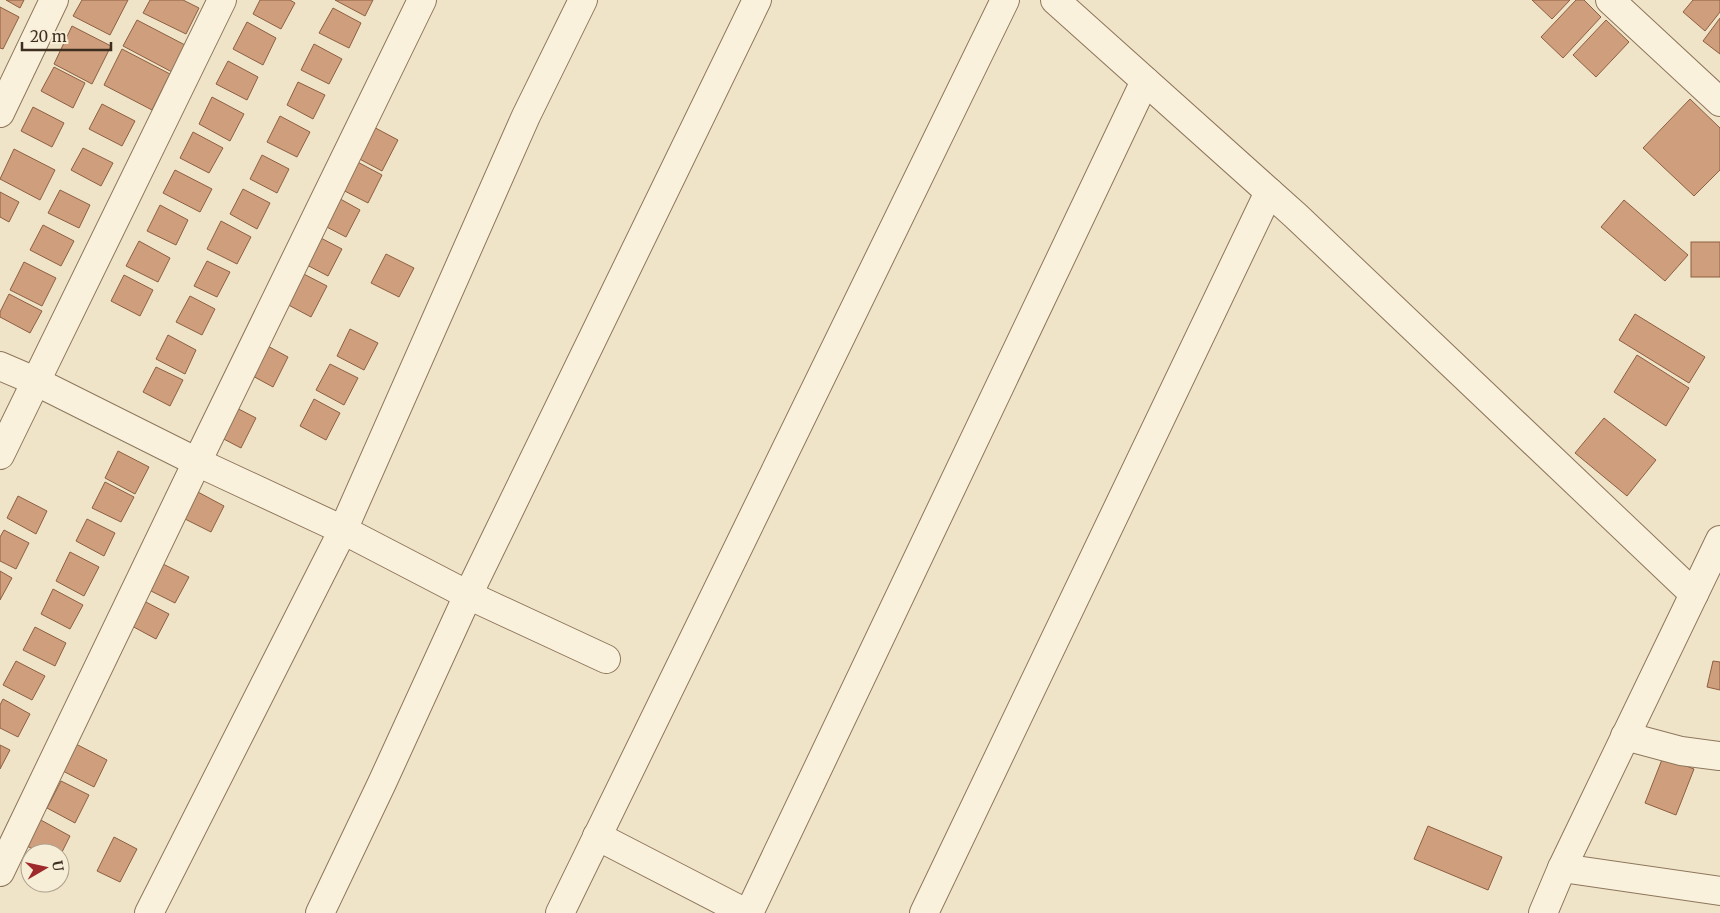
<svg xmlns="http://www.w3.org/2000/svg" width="1720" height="913" font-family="Merriweather,serif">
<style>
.building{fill:#cf9f7d;stroke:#8d5f41}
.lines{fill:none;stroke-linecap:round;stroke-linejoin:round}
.minor-casing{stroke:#8d765c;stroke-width:30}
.minor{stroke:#faf1dc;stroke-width:28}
</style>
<rect width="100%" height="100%" fill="#f0e4c8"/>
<g class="building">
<polygon points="6,0 24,0 20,8"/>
<polygon points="82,0 128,0 110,35 73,16"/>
<polygon points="150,0 183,0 199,8 186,34 143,13"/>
<polygon points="260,0 290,0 295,3 281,29 253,14"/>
<polygon points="335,0 373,0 365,16"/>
<polygon points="1532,0 1570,0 1552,19"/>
<polygon points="1576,0 1584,0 1601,17 1563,58 1541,37"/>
<polygon points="1693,0 1720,0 1720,12 1705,31 1683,12"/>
<polygon points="0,7 19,17 3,49 0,48"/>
<polygon points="333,8 361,23 349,48 319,33"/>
<polygon points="1720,18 1720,54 1703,41"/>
<polygon points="137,20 185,45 172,72 123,46"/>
<polygon points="1606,20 1629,42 1596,77 1573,55"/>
<polygon points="247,22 276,38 263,65 233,49"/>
<polygon points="72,26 111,46 92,84 54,64"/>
<polygon points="314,44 342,59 329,84 301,70"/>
<polygon points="122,49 170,74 152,110 104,85"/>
<polygon points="228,61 258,77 247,100 216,84"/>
<polygon points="54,67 85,83 73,108 41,91"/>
<polygon points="298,82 325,95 313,119 287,105"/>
<polygon points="212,97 244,114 230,141 199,124"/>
<polygon points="1690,99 1720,128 1720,170 1694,196 1643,148"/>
<polygon points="102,104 135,121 122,146 89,129"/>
<polygon points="33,107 64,123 52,147 21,131"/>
<polygon points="280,116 310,132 297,157 267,142"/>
<polygon points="368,124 398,140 382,171 352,155"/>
<polygon points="193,132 223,148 209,173 180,158"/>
<polygon points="83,148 113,163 101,186 71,170"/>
<polygon points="14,149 55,170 40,200 0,179"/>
<polygon points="262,155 289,169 277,193 250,179"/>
<polygon points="350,158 382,175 368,203 335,186"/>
<polygon points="175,170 212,189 200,212 163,193"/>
<polygon points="243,189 270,203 257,229 230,214"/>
<polygon points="60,190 90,205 79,228 48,213"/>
<polygon points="0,192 19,202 9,222 0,217"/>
<polygon points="335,196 360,210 346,237 321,224"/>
<polygon points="1624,200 1688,255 1665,281 1601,227"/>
<polygon points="160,205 188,220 176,245 147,231"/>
<polygon points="221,221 251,237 237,264 207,249"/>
<polygon points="43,225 74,241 61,266 30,250"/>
<polygon points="317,236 342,249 328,276 303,263"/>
<polygon points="139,241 170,258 158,282 126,266"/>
<rect x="1691" y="242" width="29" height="35"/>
<polygon points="386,254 414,268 399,297 371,283"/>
<polygon points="207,261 230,272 217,297 194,286"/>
<polygon points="24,262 56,278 42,306 10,290"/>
<polygon points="296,270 327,286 311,317 281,301"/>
<polygon points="124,275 153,290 140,316 111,301"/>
<polygon points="9,294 42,311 30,333 0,317 0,312"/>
<polygon points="190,296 215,309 202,335 176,322"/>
<polygon points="1635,314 1705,357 1689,383 1619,340"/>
<polygon points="350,329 378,343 364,370 337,356"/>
<polygon points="168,335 196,350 185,374 156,359"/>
<polygon points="264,344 288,357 273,387 249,374"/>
<polygon points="1637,355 1689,388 1666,426 1614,392"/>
<polygon points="330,364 358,378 344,405 316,390"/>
<polygon points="156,367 183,380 170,406 143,392"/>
<polygon points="314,399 340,413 326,440 300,426"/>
<polygon points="229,404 256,418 241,448 214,434"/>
<polygon points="1604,418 1656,460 1627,496 1575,453"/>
<polygon points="118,451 149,467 135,494 105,478"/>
<polygon points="105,482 134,497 121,522 92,508"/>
<polygon points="196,491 224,506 211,532 183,518"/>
<polygon points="18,496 47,511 36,534 7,518"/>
<polygon points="87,519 115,533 104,556 76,541"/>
<polygon points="4,530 29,543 16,569 0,561 0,537"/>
<polygon points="70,552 99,567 84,596 56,581"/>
<polygon points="159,562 189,577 175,603 145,588"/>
<polygon points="0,571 12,578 0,600"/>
<polygon points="53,589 83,605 70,629 41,614"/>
<polygon points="142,600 169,614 156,639 130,625"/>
<polygon points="35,627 66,643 55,666 23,650"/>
<polygon points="16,661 45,676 32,700 3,685"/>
<polygon points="1713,661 1720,662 1720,690 1707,687"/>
<polygon points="3,699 30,714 18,737 0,728 0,705"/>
<polygon points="74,743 107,760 94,787 61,770"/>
<polygon points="0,745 10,750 0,769"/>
<polygon points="1663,757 1694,769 1676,815 1645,803"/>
<polygon points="61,781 89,795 75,823 47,808"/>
<polygon points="39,819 70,836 60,856 60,853 41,853 25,845"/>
<polygon points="1428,826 1502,857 1488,890 1414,859"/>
<polygon points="114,837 137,849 120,882 97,871"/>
</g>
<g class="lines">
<g class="minor-casing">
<g id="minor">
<polyline points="1055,0 1296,216 1694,594"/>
<polyline points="1610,0 1720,102"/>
<polyline points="0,113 54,0"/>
<polyline points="0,366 35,381 197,462 343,530 468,595 606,659"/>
<polyline points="0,455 222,0"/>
<polyline points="1625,736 1681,751 1720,756"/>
<polyline points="597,836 746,913"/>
<polyline points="1562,868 1720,891"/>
<polyline points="0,872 197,462 422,0"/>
<polyline points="149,913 343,530 526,116 583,0"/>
<polyline points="320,913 382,783 468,595 757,0"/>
<polyline points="560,913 1005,0"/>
<polyline points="749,913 1145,81"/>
<polyline points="924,913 1269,192"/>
<polyline points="1543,913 1562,868 1720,540"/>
</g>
</g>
<use href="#minor" class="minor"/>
</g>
<g transform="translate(45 868) rotate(81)"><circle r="24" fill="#f7eed8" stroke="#ada18e"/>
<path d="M0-4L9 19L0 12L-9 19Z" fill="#9e2a2b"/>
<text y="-8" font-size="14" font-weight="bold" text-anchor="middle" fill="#3d2e20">U</text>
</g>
<path d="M22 42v8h89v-8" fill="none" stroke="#3d2e20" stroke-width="2.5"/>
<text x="30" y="42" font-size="15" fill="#3d2e20" stroke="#f7eed8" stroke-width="4" paint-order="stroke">20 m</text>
</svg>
